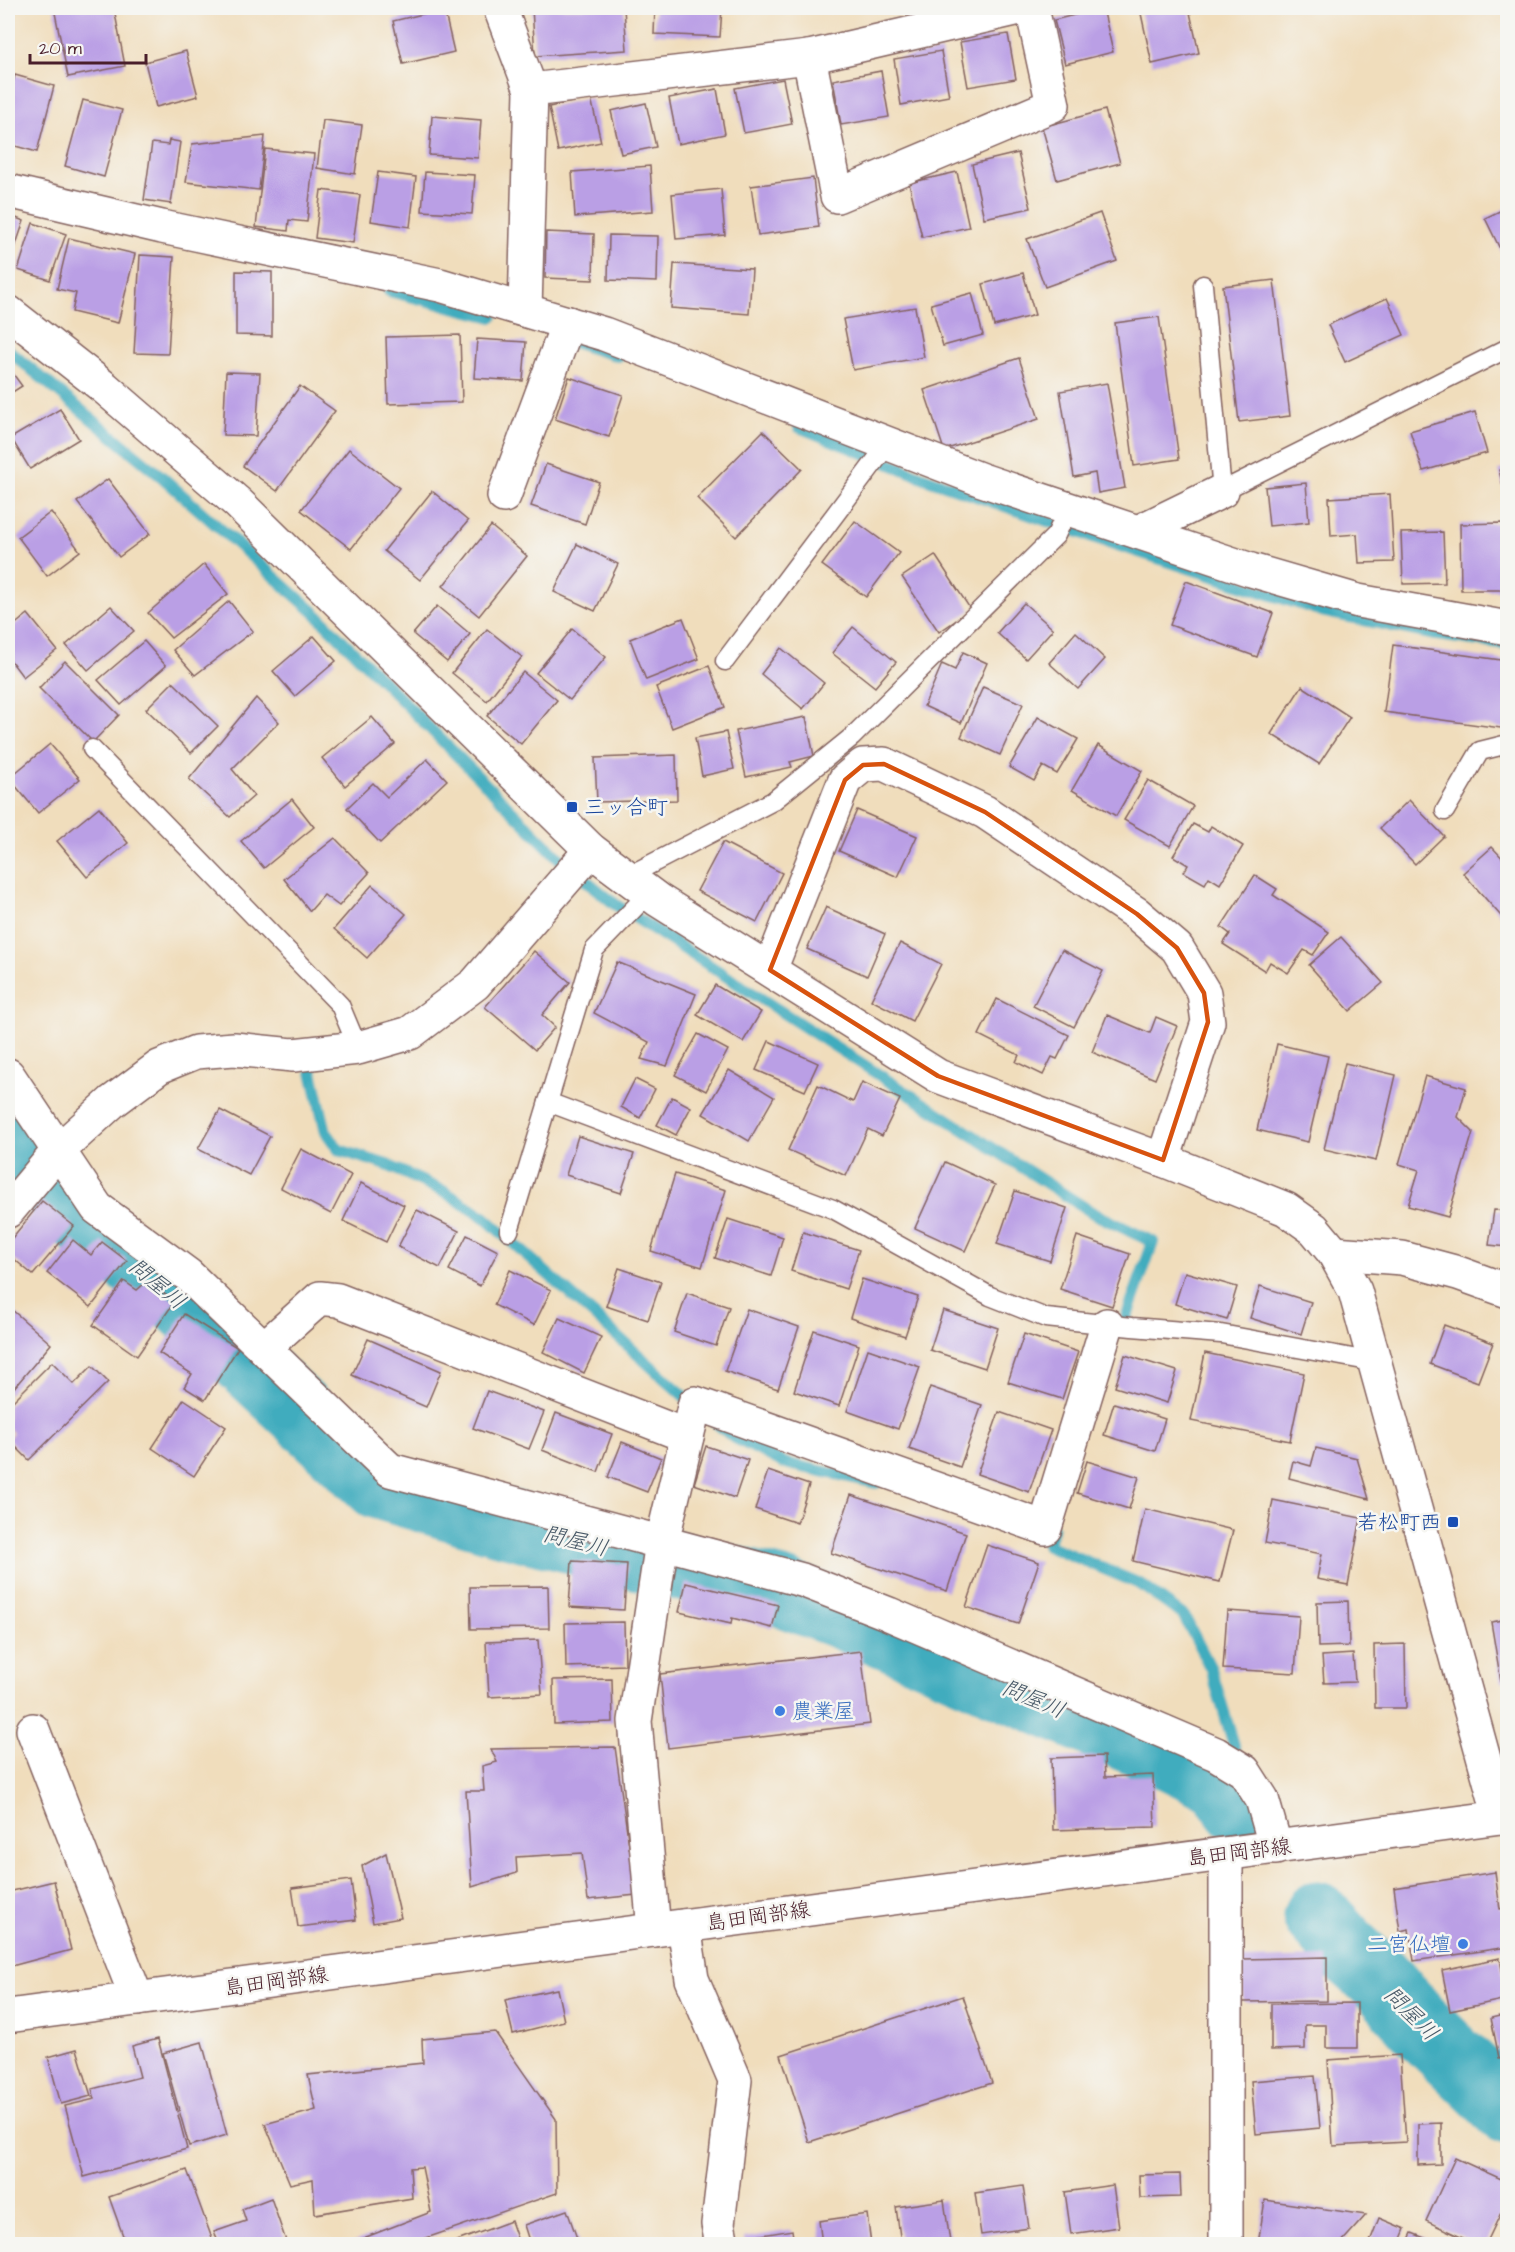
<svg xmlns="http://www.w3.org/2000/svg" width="1515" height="2252" font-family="'Architects Daughter','Klee One',sans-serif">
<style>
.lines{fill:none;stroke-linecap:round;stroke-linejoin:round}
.stream{stroke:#40acbe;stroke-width:12}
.river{stroke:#40acbe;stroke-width:69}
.building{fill:#ba9fe5}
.service-casing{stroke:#84625e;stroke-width:21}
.minor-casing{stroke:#84625e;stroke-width:36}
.tertiary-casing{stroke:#84625e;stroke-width:36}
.secondary-casing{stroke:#84625e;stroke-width:36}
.service{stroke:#fff;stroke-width:18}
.minor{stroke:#fff;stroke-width:33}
.tertiary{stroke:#fff;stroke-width:33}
.secondary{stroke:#fff;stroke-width:33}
.marked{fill:none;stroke:#d8530f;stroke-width:4.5;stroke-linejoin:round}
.transit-dot{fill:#1a4fb4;stroke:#f6f6f2;stroke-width:2}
.shop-dot{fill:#3f7fe0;stroke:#f6f6f2;stroke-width:2}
.labels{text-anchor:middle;stroke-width:5;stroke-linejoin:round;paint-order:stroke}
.transit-label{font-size:21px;fill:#164399;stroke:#f6f6f2;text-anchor:start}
.shop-label{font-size:21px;fill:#366cbe;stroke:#f6f6f2;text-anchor:start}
.street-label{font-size:21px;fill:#4a1f2b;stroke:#f6f6f2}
.water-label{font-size:22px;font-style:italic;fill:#465766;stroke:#f6f6f2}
</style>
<rect width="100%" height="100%" fill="#f6f6f2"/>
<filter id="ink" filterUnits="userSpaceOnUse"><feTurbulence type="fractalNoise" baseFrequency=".0167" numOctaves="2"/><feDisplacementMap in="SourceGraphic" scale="12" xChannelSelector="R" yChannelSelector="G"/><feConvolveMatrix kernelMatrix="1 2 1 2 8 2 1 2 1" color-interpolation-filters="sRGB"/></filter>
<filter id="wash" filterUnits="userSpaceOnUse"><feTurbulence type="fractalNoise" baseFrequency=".008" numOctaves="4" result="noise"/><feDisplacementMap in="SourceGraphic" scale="24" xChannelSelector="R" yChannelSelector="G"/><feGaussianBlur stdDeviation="1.35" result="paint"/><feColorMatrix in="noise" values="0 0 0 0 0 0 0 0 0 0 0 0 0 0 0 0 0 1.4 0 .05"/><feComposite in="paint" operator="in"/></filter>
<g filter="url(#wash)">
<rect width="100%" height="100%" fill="#f0ddbc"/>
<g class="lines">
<g class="stream">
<polyline points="389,291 492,317"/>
<polyline points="563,339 618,356"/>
<polyline points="8,350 162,477 315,613 562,861 616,905 1093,1213 1153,1242 1122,1330"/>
<polyline points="799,427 925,478 1099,539 1325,612 1430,634 1508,645"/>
<polyline points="312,1072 326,1132 339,1150 387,1165 445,1192 484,1217 692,1403"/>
<polyline points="715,1422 733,1437 784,1463 876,1483"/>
<polyline points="1053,1528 1047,1545 1140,1584 1184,1616 1211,1669 1234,1745 1238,1807"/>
</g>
<g class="river">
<polyline points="8,1128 25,1153 84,1222 182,1302 378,1485 499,1521 778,1591 839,1614 1172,1757 1220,1781 1238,1807"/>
<polyline points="1317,1916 1351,1953 1379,1978 1417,2022 1508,2110"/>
</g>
</g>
<g id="blocks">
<g class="building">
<polygon points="54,8 114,8 125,66 68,77"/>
<polygon points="532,8 624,8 627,50 535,56"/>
<polygon points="655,8 722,8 720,37 654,34"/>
<polygon points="1103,8 1113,52 1065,64 1054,20"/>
<polygon points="1145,8 1189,8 1199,53 1152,64 1140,9"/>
<polygon points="444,9 454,52 403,64 393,21"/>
<polygon points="1008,34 1016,79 968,87 960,42"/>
<polygon points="186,51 198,96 156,107 145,62"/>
<polygon points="941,51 949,96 901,105 894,59"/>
<polygon points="881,71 889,117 841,125 833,80"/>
<polygon points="15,75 54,86 37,152 8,144 8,101"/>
<polygon points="783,79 792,124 744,133 735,88"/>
<polygon points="717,89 725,134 678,144 669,98"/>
<polygon points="591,98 601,142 558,151 549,107"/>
<polygon points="83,100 122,110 104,177 65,166"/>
<polygon points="646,103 656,147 621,154 611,111"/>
<polygon points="1105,110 1120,163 1057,180 1042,127"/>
<polygon points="432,116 481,120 478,158 429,155"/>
<polygon points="323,120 362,125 355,174 317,168"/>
<polygon points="265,136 259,190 186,182 192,144"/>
<polygon points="169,140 180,142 171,204 144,200 152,143 168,145"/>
<polygon points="265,149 314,154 307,222 289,220 288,231 256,227"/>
<polygon points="1018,153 1031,208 984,218 972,164"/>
<polygon points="650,166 653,211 575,217 572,172"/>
<polygon points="378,172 416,177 410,227 371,221"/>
<polygon points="425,172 475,175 472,214 422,211"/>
<polygon points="957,172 969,227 922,237 909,183"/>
<polygon points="813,178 819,227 758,235 751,186"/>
<polygon points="721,189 725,235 676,239 672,194"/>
<polygon points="321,190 360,195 353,243 315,238"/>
<polygon points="1508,207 1508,255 1504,257 1485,218"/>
<polygon points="1100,213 1117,261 1045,287 1027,239"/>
<polygon points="8,215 24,221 8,268"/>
<polygon points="33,223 66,234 50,280 18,270"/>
<polygon points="546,232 594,234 593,280 545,278"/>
<polygon points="609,235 658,236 657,282 608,280"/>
<polygon points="69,238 135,254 118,323 72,312 76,293 57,289"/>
<polygon points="140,255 174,257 168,354 134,353"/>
<polygon points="674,264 752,269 749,314 671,308"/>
<polygon points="236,271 272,272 272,336 236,335"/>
<polygon points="1023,273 1035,315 994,326 983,284"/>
<polygon points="1274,280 1290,416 1239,422 1223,286"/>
<polygon points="972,293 983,335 943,346 931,304"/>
<polygon points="1387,298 1404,335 1345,362 1328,325"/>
<polygon points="915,307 924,357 853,370 843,319"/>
<polygon points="1159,317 1179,459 1134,466 1115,323"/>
<polygon points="460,335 462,402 388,404 386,337"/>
<polygon points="477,339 526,342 523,381 474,378"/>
<polygon points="1019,358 1039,419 944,450 924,390"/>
<polygon points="8,367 22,386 8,395"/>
<polygon points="226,372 260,373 256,436 223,435"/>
<polygon points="569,377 623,395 609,437 555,419"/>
<polygon points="1107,383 1125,488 1098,493 1095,473 1074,477 1060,391"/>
<polygon points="300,386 335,411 277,491 243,466"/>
<polygon points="60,409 79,439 30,469 11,438"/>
<polygon points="1475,412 1487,453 1423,471 1410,431"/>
<polygon points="763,431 802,469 736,537 697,498"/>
<polygon points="349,449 399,488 351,549 301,510"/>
<polygon points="546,464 599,482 585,524 531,506"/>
<polygon points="1508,468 1508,502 1507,502 1499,470"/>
<polygon points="108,479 150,534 119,557 77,502"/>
<polygon points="1306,483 1309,522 1269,526 1265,487"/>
<polygon points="432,491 468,521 420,580 384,551"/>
<polygon points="1390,494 1394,562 1359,563 1357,534 1331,536 1329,498"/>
<polygon points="51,512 80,551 47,576 18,537"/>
<polygon points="855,521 899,553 866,597 822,565"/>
<polygon points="1503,523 1503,590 1461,590 1460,524"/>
<polygon points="491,526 527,556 479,616 443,586"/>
<polygon points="1443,532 1445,583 1403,584 1401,533"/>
<polygon points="577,544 618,564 595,611 554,592"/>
<polygon points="935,555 971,610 939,632 902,577"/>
<polygon points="204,564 228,594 171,638 148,613"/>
<polygon points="1186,581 1273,613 1257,657 1170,625"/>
<polygon points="229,601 253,631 195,675 173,650"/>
<polygon points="1024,603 1053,629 1026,659 997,633"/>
<polygon points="111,606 134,631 88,670 66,645"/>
<polygon points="437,606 470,634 447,662 413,634"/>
<polygon points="28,614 57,650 23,677 8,657 8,630"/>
<polygon points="683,618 699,659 646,680 630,639"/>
<polygon points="853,627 896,662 875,687 832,653"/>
<polygon points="487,629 522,657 487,701 452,673"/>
<polygon points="572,629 606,657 570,700 536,673"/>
<polygon points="1076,632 1105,659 1078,689 1049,663"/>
<polygon points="314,636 336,661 295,696 273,671"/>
<polygon points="144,641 166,666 121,705 98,680"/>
<polygon points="1393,645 1508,661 1508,729 1384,712"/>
<polygon points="781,648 824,683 803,709 761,674"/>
<polygon points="963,652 987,663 961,723 924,706 942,664 955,670"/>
<polygon points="65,661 119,715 93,742 39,688"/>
<polygon points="709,666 725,707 672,728 656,687"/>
<polygon points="523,672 557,700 521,744 487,716"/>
<polygon points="173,682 218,726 191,753 146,709"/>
<polygon points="1302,686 1350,717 1319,764 1271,734"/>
<polygon points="983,687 1023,704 1000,755 961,737"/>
<polygon points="256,698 279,722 232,769 254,796 230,817 189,779"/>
<polygon points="372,717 395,744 345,786 322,758"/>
<polygon points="806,717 814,756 790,762 792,767 746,777 736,731"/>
<polygon points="1038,717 1078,739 1057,774 1043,766 1034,781 1009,767"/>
<polygon points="726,732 734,769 702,776 695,738"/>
<polygon points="50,744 80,779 38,813 9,778"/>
<polygon points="1098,745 1142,771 1116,816 1072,790"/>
<polygon points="676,755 677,800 597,802 595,758"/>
<polygon points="427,759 447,780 380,843 347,808 373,783 387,797"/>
<polygon points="1148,780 1193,806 1170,846 1124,820"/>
<polygon points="292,799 314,827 264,868 241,841"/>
<polygon points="1409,800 1444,836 1415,864 1380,828"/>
<polygon points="99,807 128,843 87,877 57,841"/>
<polygon points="857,810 917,836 898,877 839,851"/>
<polygon points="1193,824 1208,832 1211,826 1243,846 1220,884 1209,877 1205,884 1184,872 1188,865 1173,856"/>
<polygon points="335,838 369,873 339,906 324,895 310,911 284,879"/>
<polygon points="723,842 782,873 757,922 697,891"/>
<polygon points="1492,847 1508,864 1508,924 1463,873"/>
<polygon points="1255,875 1277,889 1273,895 1329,932 1313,955 1304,950 1288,973 1270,962 1265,971 1223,944 1230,934 1221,927"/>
<polygon points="372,885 406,914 367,958 334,929"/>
<polygon points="826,907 885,934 867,976 807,949"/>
<polygon points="1341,937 1383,983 1350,1011 1309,965"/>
<polygon points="900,943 941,964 912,1021 871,1000"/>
<polygon points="1062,950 1103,971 1074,1027 1033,1006"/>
<polygon points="534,951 570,982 542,1015 555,1027 535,1050 485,1007"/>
<polygon points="617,962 696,994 667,1066 641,1059 649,1042 594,1013"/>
<polygon points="715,985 761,1012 743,1042 697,1015"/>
<polygon points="997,999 1069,1035 1057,1059 1052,1057 1043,1075 1016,1062 1019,1055 979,1035"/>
<polygon points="1107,1015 1150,1033 1156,1017 1177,1026 1155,1079 1092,1052"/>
<polygon points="698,1034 728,1050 706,1091 675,1075"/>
<polygon points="769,1041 818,1063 805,1091 756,1070"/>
<polygon points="1277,1044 1328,1056 1308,1142 1257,1130"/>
<polygon points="1345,1063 1396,1075 1376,1161 1324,1149"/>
<polygon points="729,1070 774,1097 749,1141 703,1114"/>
<polygon points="1425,1076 1466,1088 1458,1117 1473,1132 1448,1217 1408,1206 1419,1170 1399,1164"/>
<polygon points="635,1079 655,1089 640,1118 621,1107"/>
<polygon points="862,1082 900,1099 882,1136 868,1129 846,1176 788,1150 818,1085 853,1102"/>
<polygon points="672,1097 691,1107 676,1135 657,1125"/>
<polygon points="220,1110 270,1136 249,1175 198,1149"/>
<polygon points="578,1136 634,1154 621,1193 566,1175"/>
<polygon points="301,1149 351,1175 331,1214 281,1188"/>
<polygon points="945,1162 995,1185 965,1251 915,1228"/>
<polygon points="675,1174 726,1190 702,1267 651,1251"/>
<polygon points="361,1183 404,1205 386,1242 343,1221"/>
<polygon points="1015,1191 1067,1208 1050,1261 997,1244"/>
<polygon points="42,1201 74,1226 33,1275 8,1254 8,1243"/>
<polygon points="417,1210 459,1231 440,1268 398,1247"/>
<polygon points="1494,1210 1508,1211 1508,1247 1489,1245"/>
<polygon points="728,1219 783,1237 771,1276 715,1258"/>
<polygon points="803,1232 859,1250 846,1289 791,1271"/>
<polygon points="467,1235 498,1251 480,1286 449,1270"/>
<polygon points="1077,1236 1130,1254 1112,1306 1060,1289"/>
<polygon points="73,1240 91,1255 102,1242 127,1261 91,1307 47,1273"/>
<polygon points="619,1268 661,1282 648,1320 606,1306"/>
<polygon points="510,1270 551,1290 534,1325 494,1305"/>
<polygon points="1185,1272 1237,1287 1227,1320 1175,1304"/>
<polygon points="862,1279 918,1297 905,1336 850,1318"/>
<polygon points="124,1281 137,1290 146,1282 175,1301 137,1356 93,1325"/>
<polygon points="1260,1286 1311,1302 1301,1334 1250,1318"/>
<polygon points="687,1293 729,1307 716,1346 674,1332"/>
<polygon points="11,1309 51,1344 8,1395 8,1313"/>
<polygon points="747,1309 799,1327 778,1389 725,1371"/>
<polygon points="943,1310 998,1328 985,1368 930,1350"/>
<polygon points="184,1314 238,1348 205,1400 184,1387 192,1374 159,1353"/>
<polygon points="559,1318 601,1337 584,1373 543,1352"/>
<polygon points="1444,1325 1493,1343 1478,1382 1430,1364"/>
<polygon points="814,1330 859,1345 839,1406 794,1391"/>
<polygon points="1024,1334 1078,1352 1062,1399 1008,1382"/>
<polygon points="368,1339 441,1371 426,1407 352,1375"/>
<polygon points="868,1349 920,1367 898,1429 847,1411"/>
<polygon points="1205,1353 1304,1373 1290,1441 1191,1421"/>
<polygon points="1125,1355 1177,1371 1167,1403 1115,1387"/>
<polygon points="52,1362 74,1384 92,1366 108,1382 29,1460 8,1439 13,1433 8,1427 8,1406"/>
<polygon points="930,1387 982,1405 960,1467 909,1449"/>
<polygon points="487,1391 544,1412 529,1449 473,1428"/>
<polygon points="184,1399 226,1427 194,1476 152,1448"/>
<polygon points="1114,1403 1165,1419 1155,1451 1104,1435"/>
<polygon points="999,1412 1051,1430 1029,1492 977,1474"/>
<polygon points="556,1413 612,1434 598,1472 542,1450"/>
<polygon points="622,1442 661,1458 647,1492 608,1477"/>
<polygon points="706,1446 748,1460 735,1498 694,1484"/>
<polygon points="1316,1448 1357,1458 1369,1499 1289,1478 1293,1461 1311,1466"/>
<polygon points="1087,1461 1139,1477 1129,1509 1077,1493"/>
<polygon points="768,1471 809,1485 797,1523 755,1509"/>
<polygon points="851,1495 966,1533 947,1591 831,1553"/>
<polygon points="1273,1500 1361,1518 1348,1585 1317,1579 1322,1554 1265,1543"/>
<polygon points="1145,1509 1233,1530 1220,1582 1133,1561"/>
<polygon points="987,1545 1039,1562 1018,1624 966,1607"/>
<polygon points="572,1561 627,1564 624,1610 569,1607"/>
<polygon points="686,1583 778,1605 772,1628 732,1618 731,1624 679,1612"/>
<polygon points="548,1586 549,1628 471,1629 470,1587"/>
<polygon points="1348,1601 1349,1646 1318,1647 1317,1602"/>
<polygon points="1227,1611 1299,1616 1295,1673 1223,1669"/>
<polygon points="1508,1619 1508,1681 1501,1682 1491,1622"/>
<polygon points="624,1622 625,1665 566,1667 565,1623"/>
<polygon points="538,1640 542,1694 489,1697 486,1642"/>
<polygon points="1405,1644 1406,1708 1375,1708 1374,1645"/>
<polygon points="861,1651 870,1724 668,1748 660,1674"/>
<polygon points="1353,1654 1355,1682 1324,1683 1322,1656"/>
<polygon points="612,1679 613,1722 554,1724 553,1680"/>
<polygon points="615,1747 636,1895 588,1900 582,1853 516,1857 517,1873 472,1887 466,1791 484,1791 482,1766 497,1762 491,1749"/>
<polygon points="1104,1756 1105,1777 1153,1775 1155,1827 1053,1830 1051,1758"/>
<polygon points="386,1853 401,1918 373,1923 362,1866"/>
<polygon points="1495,1872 1500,1909 1508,1908 1508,1947 1414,1961 1409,1929 1400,1931 1394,1888"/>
<polygon points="351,1880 356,1920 298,1927 292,1888"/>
<polygon points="54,1881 71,1950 8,1967 8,1892"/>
<polygon points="1327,1957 1327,2001 1243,2002 1242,1959"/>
<polygon points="1500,1958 1507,1999 1450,2011 1442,1970"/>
<polygon points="557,1989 564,2021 513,2034 505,2000"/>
<polygon points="963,1996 992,2083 809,2142 781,2055"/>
<polygon points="1357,2003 1357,2048 1326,2048 1326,2025 1305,2025 1305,2049 1271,2050 1271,2004"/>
<polygon points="1508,2014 1508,2057 1499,2058 1491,2018"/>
<polygon points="495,2032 556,2119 557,2193 409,2244 348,2244 431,2212 422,2167 410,2168 412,2198 315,2214 313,2179 290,2184 265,2124 316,2110 308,2075 423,2063 422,2039"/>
<polygon points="158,2039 187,2149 84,2177 65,2106 95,2099 92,2089 140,2077 132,2046"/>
<polygon points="202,2042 227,2135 189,2146 163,2053"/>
<polygon points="77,2049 91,2096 61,2104 48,2057"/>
<polygon points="1400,2055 1406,2142 1333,2146 1328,2060"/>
<polygon points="1315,2076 1320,2128 1256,2134 1251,2081"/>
<polygon points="1441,2123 1441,2164 1418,2165 1418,2124"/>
<polygon points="1455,2158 1508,2182 1508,2198 1486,2244 1476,2244 1426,2221"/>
<polygon points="187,2170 214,2244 126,2244 109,2197"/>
<polygon points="1180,2174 1181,2197 1140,2198 1139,2175"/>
<polygon points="1113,2185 1119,2227 1071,2234 1065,2192"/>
<polygon points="1023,2186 1029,2228 981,2235 975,2193"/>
<polygon points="271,2198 287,2244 219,2244 214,2232 246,2221 242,2209"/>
<polygon points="944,2200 950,2242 932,2244 901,2244 896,2207"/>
<polygon points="1265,2200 1366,2215 1340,2244 1258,2244"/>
<polygon points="567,2210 579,2244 530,2244 524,2225"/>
<polygon points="867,2214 871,2244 822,2244 819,2221"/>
<polygon points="1379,2218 1405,2229 1399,2244 1369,2244"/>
<polygon points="511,2221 519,2244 449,2244"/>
<polygon points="792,2230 794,2244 745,2244 744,2238"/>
<polygon points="1412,2233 1440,2244 1407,2244"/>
</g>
</g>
</g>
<g filter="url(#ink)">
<use href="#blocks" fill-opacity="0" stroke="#84625e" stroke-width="1.5"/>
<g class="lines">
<g class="service-casing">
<g id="service">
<polyline points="1203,285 1222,491 1508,348"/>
<polyline points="725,661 888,444"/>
<polyline points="92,749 340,1005 358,1048"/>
<polyline points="1445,811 1480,751 1508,744"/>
<polyline points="626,877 773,801 852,737 1056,535 1068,509"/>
<polyline points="548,1102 833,1209 990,1296 1046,1318 1132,1327 1221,1334 1374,1362"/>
<polyline points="509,1231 594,950 649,893"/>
</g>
</g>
<g class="minor-casing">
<g id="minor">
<polyline points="500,8 531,90 525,310"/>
<polyline points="809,57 837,196 1053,105 1032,8"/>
<polyline points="531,90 809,57 1020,8"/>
<polyline points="8,191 162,227 440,285 604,334 982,480 1251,570 1358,601 1508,628"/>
<polyline points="504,496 568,323"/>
<polyline points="1138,532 1222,491"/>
<polyline points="770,970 845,780 863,765 884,764 985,812 1137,914 1177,948 1204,993 1208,1022 1163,1160"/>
<polyline points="8,1075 97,1208 188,1275 390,1470 802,1580 889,1614 1216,1754 1244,1771 1262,1799 1276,1848"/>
<polyline points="8,1211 59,1150 112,1102 159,1067 196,1052 234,1049 293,1055 358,1048 410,1033 475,984 591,850"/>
<polyline points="1334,1253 1402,1258 1458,1273 1508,1291"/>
<polyline points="264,1348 320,1298 338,1300 687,1436"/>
<polyline points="33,1730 137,1999"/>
<polyline points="1226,1854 1226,2244"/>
<polyline points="684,1926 692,1979 735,2080 718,2224 722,2244"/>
<polyline points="654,1930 635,1721 662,1542 695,1403 1045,1528 1107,1325"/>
</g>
</g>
<g class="tertiary-casing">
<polyline id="tertiary" points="8,312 105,388 238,503 591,850 658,900 938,1076 1163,1160 1286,1209 1314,1229 1334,1253 1355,1291 1500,1817"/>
</g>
<g class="secondary-casing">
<polyline id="secondary" points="8,2016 1508,1816"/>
</g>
<use href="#service" class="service"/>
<use href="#minor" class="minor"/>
<use href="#tertiary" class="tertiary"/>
<use href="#secondary" class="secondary"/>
</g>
</g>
<path class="marked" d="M884,764L985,812L1137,914L1177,948L1204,993L1208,1022L1163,1160L938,1076L770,970L845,780L863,765Z"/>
<g class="transit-dot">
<rect x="566" y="801" width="12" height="12" rx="3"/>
<rect x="1447" y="1516" width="12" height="12" rx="3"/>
</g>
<g class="shop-dot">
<circle cx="780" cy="1711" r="6"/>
<circle cx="1463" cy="1944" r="6"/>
</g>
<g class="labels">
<g class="transit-label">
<text x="584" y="814">三ッ合町</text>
<text x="1441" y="1529" text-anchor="end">若松町西</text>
</g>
<g class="shop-label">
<text x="792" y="1718">農業屋</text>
<text x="1451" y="1951" text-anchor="end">二宮仏壇</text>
</g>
<g class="street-label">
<text transform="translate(1239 1852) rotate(-7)" y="7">島田岡部線</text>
<text transform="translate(758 1916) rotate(-8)" y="7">島田岡部線</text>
<text transform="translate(276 1981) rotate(-8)" y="7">島田岡部線</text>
</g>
<g class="water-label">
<text transform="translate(158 1283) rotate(40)" y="8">問屋川</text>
<text transform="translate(576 1540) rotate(14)" y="8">問屋川</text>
<text transform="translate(1034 1698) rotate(23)" y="8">問屋川</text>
<text transform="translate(1412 2013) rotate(45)" y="8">問屋川</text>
</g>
</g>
<rect width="1515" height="2252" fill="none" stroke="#f6f6f2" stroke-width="30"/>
<path d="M30 54v9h116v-9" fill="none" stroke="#4a1f2b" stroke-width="3"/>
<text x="39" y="54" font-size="18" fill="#4a1f2b" stroke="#f6f6f2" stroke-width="4.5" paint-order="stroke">20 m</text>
</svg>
